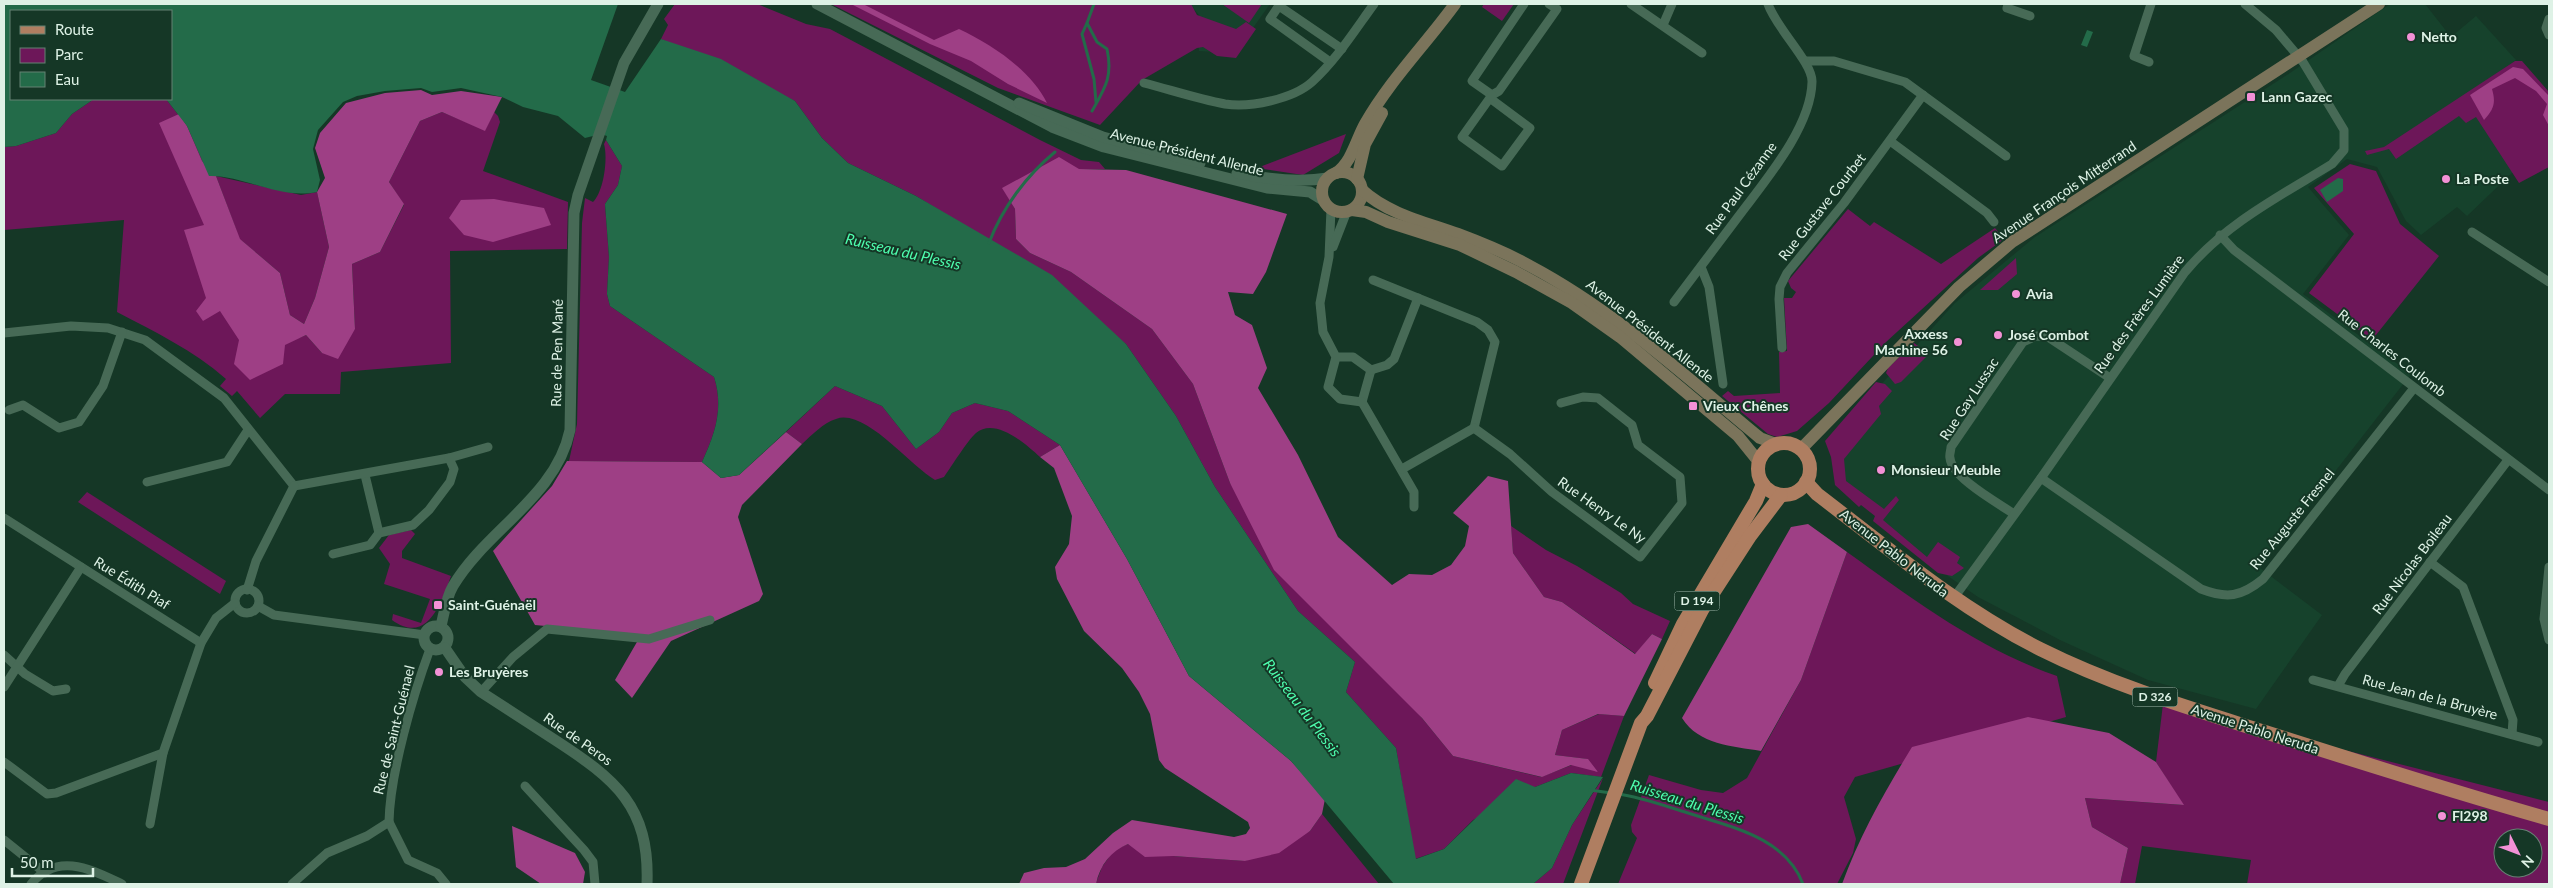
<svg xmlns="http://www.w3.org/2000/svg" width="2553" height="888" font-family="Lato,sans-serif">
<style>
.built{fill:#16422c}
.green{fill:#6d1759;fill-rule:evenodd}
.forest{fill:#9e3f85}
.water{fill:#236b49}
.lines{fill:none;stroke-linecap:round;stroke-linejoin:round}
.stream{stroke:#236b49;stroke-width:3}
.minor{stroke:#476a56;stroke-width:9}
.tertiary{stroke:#476a56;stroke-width:11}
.secondary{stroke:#7b745b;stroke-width:12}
.primary{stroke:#af7e61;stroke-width:14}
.poi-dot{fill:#f391d6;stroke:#153726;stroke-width:2}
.labels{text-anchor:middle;stroke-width:4;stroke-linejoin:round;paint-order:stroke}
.shield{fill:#153726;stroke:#a2baac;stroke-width:1}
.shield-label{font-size:12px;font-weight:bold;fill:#def2e6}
.poi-label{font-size:14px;font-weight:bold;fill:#def2e6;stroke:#153726;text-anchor:start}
.street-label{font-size:14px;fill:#def2e6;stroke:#153726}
.water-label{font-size:15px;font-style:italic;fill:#4efeae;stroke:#153726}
</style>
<rect width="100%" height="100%" fill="#153726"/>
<g class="built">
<polygon points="1189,4 1270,4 1238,49 1230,53 1199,51 1199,15"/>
<polygon points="2390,4 2425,4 2451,37 2476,16 2516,60 2465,96 2514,171 2467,216 2457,207 2421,235 2406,221 2377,167 2347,159 2308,187 2349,235 2303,294 2411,374 2260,568 2322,615 2256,709 2148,680 2060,640 1978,597 1935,567 1839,483 1829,442 1955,303 2035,237 2290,73"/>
</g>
<g class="green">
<polygon points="675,4 757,4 806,24 830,29 1040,140 1081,160 1099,162 1105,169 1079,169 1003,188 1015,209 1016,239 1030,253 1071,272 1152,329 1193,384 1230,483 1453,756 1541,777 1587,759 1555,755 1562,730 1599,714 1624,716 1601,777 1571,773 1535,787 1473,820 1444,849 1415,859 1396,748 1346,692 1355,662 1298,611 1215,487 1176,416 1126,344 955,220 916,196 848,163 822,138 795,101 661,39 668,25 664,19"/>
<polygon points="831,4 1191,4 1197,15 1236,29 1246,22 1256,29 1236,58 1217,56 1203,47 1197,48 1142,80 1100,125 998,88"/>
<polygon points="1222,4 1262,4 1249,23"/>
<polygon points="1484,4 1514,4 1502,21 1482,7"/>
<polygon points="2515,61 2522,61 2549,92 2549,167 2519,183 2476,117 2466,123 2459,116 2396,159 2389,149 2367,155 2365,151 2384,147"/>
<path d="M94,99H166L187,126L237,232L216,176L301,195L317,192L329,247L315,298L304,324L290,315L280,273L241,240L299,338L306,335L322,353L355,329L352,264L380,252L404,205L389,182L420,121L442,112L485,130L494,112L498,116L500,122L483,171L568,202L567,249L450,251L451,363L341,372L340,394H285L260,418L237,391L232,396L220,386L226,379C193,350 155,332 117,312L124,220L4,230V147L16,146L56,133L72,114Z"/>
<polygon points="1346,134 1339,153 1303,175 1257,168"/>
<path d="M606,140L622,166L618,185L605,204L609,257L607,294L610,306L714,377C724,408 715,434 702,462L569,461L577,424L582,223L585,198L593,202C604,191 608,158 604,144Z"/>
<polygon points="2350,164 2376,171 2400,224 2439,256 2372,340 2309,293 2354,234 2314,188"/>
<polygon points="1848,209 1870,226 1874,222 1941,264 1995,228 2004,239 1978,258 1886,342 1829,403 1797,431 1777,437 1768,434 1722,396 1728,391 1734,396 1780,393 1779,352 1787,351 1784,298 1792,298 1796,292 1791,288 1788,281"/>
<polygon points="2016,258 2017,274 1998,290 1980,290"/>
<polygon points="1914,343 1929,354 1901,382 1895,384 1886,373 1888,368"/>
<polygon points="1876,382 1885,384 1892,391 1879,406 1881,414 1844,459 1846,481 1884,509 1896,496 1899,500 1883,520 1927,557 1938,542 1960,557 1957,563 1964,568 1952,576 1938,573 1873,521 1875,516 1861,505 1859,507 1835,485 1831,457 1825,441"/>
<path d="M835,386L882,406L916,449L939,432L952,413L975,403L1008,411L1060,445L1040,457C1026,444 995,417 976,433C967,441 952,466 944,477L935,480C910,466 865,408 836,419C823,423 812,435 802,444L786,432Z"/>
<polygon points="87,492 226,581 220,594 78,502"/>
<polygon points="1511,526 1546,550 1577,566 1621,593 1633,604 1670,621 1662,639 1652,634 1636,654 1562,602 1544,597 1513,553"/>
<path d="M411,530L415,534L402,551V558L451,576C442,601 428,646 392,620L393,614L421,623L430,599L384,584L390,564L379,548L389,535Z"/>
<path d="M1847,552C1914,600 1979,649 2057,676L2066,717L1855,777L1844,797L1856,839L1853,853L1837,884H1618L1637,838L1632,832L1631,825L1649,775L1701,790L1723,793L1747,778L1801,680Z"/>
<path d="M2163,704L2549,802V884H2247L2251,860L2142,846L2135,884H2120L2128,848L2092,827L2085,798L2183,805L2156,762ZM2503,838H2533V868H2503Z"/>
<polygon points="1603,778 1563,884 1533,884 1552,868 1572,825"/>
<polygon points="1322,814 1379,884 1096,883 1102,867 1114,850 1128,844 1173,856 1245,861 1310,831"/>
</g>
<g class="forest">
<path d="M851,4H863L934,40L959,29C991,44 1031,70 1047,103L1008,84L971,61L930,44Z"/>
<path d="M2513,67L2523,69L2549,96V126L2543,115L2547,104L2536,91L2515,78L2492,89C2496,103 2494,109 2484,120L2470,95Z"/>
<polygon points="421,90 432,95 461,91 502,97 485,131 442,112 420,121 389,182 404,204 380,252 352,264 355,329 338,359 322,353 306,335 285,345 283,364 250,380 234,364 239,340 220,311 203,321 196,311 206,298 184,230 204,225 159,123 179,114 187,126 202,161 216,176 240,239 280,273 290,315 304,324 315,298 329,247 317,192 325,178 315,148 320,133 346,103 385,93"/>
<polygon points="1059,157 1079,169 1126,170 1287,214 1266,272 1253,294 1228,292 1235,315 1252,325 1267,368 1258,388 1298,455 1338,537 1392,585 1409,574 1432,575 1451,565 1465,546 1469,526 1453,513 1488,476 1508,481 1513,553 1544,597 1562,602 1635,654 1652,634 1662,639 1624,716 1598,714 1562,730 1555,755 1588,759 1598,772 1571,765 1542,777 1453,756 1422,718 1274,570 1230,483 1193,384 1152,329 1071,272 1030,253 1016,239 1015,209 1002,188"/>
<polygon points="494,199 544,208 551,225 493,242 464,235 449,218 461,200"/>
<polygon points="786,432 802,444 742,505 738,517 763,594 759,601 671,641 632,698 615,680 641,635 535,625 493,551 552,486 567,461 702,462 721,478 739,475"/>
<path d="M1060,445L1127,559L1189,676L1291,761L1325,799L1322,814L1310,831L1279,853L1245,861L1173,856L1145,857L1128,844C1111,851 1100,865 1096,884H1019L1024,873L1044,868L1066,867L1085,859L1113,833L1132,820L1234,837L1246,834L1250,828L1248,822L1165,768L1159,760L1150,714L1139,692L1122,668L1084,631L1057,579L1055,567L1069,544L1072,516L1054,468L1040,457Z"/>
<path d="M1808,524L1847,552L1801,680L1761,751C1732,746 1699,745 1682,718L1791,527Z"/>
<path d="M2028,717L2109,733L2156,762L2184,805L2085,798L2092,827L2128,848L2120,884H1842C1860,835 1885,791 1912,747Z"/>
<polygon points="512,826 575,853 585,872 583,884 541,884 516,867"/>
</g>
<g class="water">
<path d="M4,4H618L591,80L625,92L661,39L721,59L795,101L822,138L848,163L916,196L1052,275L1126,344L1176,416L1215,487L1298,611L1355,662L1346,692L1396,748L1416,859L1444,849L1516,779L1535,787L1571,773L1603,777L1572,825L1552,868L1533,884H1394L1291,761L1189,676L1127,559L1060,445L1008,411L975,403L952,413L939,432L916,449L882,406L835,386L739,475L721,478L702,462C715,434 724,408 714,377L610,306L607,294L609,257L605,204L618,185L622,166L606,140L607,136L601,134L585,138L558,116L523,107L502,97L461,88L432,92L421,88L385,91L357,96L343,102L318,130L313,149L320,180L317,192C279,200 244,175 209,176L187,126L166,99H171V11H11V99H94L72,114L56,133L16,146L4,147Z"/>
<polygon points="2087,30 2093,32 2087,47 2081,45"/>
<polygon points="2338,178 2343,179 2343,191 2327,202 2320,190"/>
</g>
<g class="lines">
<g class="stream">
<polyline points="1087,23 1082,34 1094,79 1096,102"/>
<path d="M1092,111C1105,88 1113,77 1107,49L1097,42L1087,23L1094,4"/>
<path d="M989,243C1002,208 1027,175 1055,152"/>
<polyline points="1590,790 1611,793"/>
<path d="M1618,794C1641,797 1665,806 1688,813C1731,827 1785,837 1803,884"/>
</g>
<g class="minor">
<polyline points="1280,4 1270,19 1330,62"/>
<polyline points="1524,4 1472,81 1492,95 1499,91 1557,9 1549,4"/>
<polyline points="1631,4 1702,53"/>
<polyline points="2008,4 2007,8 2030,16"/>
<polyline points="1279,6 1342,49"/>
<polyline points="2549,19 2546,28 2549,35"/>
<polyline points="1663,25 1672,4"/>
<polyline points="1806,61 1834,61 1905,82 2006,156"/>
<polyline points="2149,62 2134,56 2151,4"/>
<path d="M1144,83C1171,90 1198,99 1225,104C1250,108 1293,99 1312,82C1337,59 1355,30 1374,4"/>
<polyline points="1491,99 1530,128 1502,166 1462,137 1492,95"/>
<polyline points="1890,141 1987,213 1994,222"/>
<polyline points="1331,209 1329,257 1320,303 1323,332 1336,357 1328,387 1340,399 1362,402 1371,370 1353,357 1336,357"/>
<polyline points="2472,232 2549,282"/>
<polyline points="2220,235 2234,250 2549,490"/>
<polyline points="1333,247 1347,211"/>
<polyline points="1701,267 1709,287 1723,384"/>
<polyline points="1373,280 1477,322 1488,330 1495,342 1474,428"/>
<path d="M1674,302C1695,274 1717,245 1738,217C1764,182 1811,128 1812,82C1813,63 1776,28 1768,4"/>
<polyline points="4,333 71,326 108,328 145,340 224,398 294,486"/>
<polyline points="1782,348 1779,299 1780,287 1787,273 1844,203 1923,95"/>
<polyline points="1371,370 1387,365 1394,359 1418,298"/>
<polyline points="1362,402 1414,492 1414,507"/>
<polyline points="9,410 23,405 59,428 79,422 103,386 122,332"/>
<polyline points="1474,428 1510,454 1552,492 1640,557 1682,503 1680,477 1638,445 1632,425 1598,398 1583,397 1561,403"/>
<polyline points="1402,469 1474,428"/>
<polyline points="365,475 379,533"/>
<path d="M2041,478L2201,589C2227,599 2241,597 2263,579L2414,388"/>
<polyline points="147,482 227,462 248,430"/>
<polyline points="294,486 449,458"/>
<path d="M2014,514C1998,503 1952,478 1950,458C1949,455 1951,450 1951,447L2023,342L2036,336L2048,337L2110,378"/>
<polyline points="4,518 201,643"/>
<polyline points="333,554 370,545 379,533 413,525 429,510 450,482 454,469 449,458 488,447"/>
<polyline points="2430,562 2463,587 2513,720 2512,734"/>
<polyline points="2549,567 2544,619 2549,640"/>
<circle cx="247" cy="601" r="12"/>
<polyline points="247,590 256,561 294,486"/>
<path d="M1953,599L2041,478L2185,272C2225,224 2280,196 2332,164L2344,150V130L2303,62L2276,30L2245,4"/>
<polyline points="258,606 274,615 425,635"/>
<polyline points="4,655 25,674 53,691 66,689"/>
<polyline points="2313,680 2538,742"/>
<polyline points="2338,686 2345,674 2508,460"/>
<polyline points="4,687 81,567"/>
<polyline points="481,692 513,657 547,629 649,639 710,620"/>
<polyline points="4,762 47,794 56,793 163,753 201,643 216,618 235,603"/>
<polyline points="525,786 584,850 593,862 595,884"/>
<polyline points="389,822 408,860 437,873 446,884"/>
<polyline points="150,824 163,753"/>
<polyline points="4,840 45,873"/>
<path d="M31,884C58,851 92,870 122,884"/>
<path d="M292,884L327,853L367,836L389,822C390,773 413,695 430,649"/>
</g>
<g class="tertiary">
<polyline points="817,4 1052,127 1104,147 1267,188 1310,192 1323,200"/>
<polyline points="1019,103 1103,137 1200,163"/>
<path d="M1237,173C1266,179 1298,183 1328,178"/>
<circle cx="436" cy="638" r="12"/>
<path d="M441,626C444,614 446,598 453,586C486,530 556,497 570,430L574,213L578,195L624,63L658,4"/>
<path d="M445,648L465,677L481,692C506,708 530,724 555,740C615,779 650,806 647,884"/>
</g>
<g class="secondary">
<circle cx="1342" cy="192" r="20"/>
<path d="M1336,173C1352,162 1356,140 1365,124C1390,80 1426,44 1455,4"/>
<polyline points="1357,179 1365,144 1382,113"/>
<path d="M1362,190C1388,214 1425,222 1458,234C1482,243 1507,253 1530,266C1615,311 1686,377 1760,438L1776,444"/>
<polyline points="1352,210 1366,212 1388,222 1460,245 1516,272 1572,303 1620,337 1738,436 1759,462"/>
<polyline points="1801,449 1959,287 2012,242 2379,4"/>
</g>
<g class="primary">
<circle cx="1784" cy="469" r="26"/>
<path d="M1806,482L1817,494C1889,549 1959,608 2040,649C2112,685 2189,708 2265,732C2359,762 2454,792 2549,819"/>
<polyline points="1655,683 1683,624 1756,501 1763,484"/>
<polyline points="1581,884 1641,723 1647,716 1702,610 1750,536 1781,495"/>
</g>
</g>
<g class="poi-dot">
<circle cx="2411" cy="37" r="5"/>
<rect x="2246" y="92" width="10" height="10" rx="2.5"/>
<circle cx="2446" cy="179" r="5"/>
<circle cx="2016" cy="294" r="5"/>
<circle cx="1998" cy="335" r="5"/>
<circle cx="1958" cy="342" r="5"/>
<rect x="1688" y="401" width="10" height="10" rx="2.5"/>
<circle cx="1881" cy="470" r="5"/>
<rect x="433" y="600" width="10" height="10" rx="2.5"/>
<circle cx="439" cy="672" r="5"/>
<circle cx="2442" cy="816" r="5"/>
</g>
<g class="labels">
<g class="shield">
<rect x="1674.5" y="591.5" width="45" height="19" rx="4"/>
<rect x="2132.5" y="687.5" width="45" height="19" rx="4"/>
</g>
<g class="shield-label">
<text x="1697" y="605">D 194</text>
<text x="2155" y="701">D 326</text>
</g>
<g class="poi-label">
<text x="2421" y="42">Netto</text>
<text x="2261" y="102">Lann Gazec</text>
<text x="2456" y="184">La Poste</text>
<text x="2026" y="299">Avia</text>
<text x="1948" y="339" text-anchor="end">Axxess<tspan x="1948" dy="16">Machine 56</tspan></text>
<text x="2008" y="340">José Combot</text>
<text x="1703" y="411">Vieux Chênes</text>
<text x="1891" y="475">Monsieur Meuble</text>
<text x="448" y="610">Saint-Guénaël</text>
<text x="449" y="677">Les Bruyères</text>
<text x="2452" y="821">Fl298</text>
</g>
<g class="street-label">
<text transform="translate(1187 152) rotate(14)" y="5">Avenue Président Allende</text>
<text transform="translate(1741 188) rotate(-54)" y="5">Rue Paul Cézanne</text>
<text transform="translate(2064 192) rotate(-34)" y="5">Avenue François Mitterrand</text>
<text transform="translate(1822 207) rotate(-52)" y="5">Rue Gustave Courbet</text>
<text transform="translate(2139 314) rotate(-54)" y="5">Rue des Frères Lumière</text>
<text transform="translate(1650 331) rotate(38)" y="5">Avenue Président Allende</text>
<text transform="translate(557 353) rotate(-89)" y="5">Rue de Pen Mané</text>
<text transform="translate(2392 353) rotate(38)" y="5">Rue Charles Coulomb</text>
<text transform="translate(1969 399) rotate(-57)" y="5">Rue Gay Lussac</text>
<text transform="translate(1602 510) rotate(35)" y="5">Rue Henry Le Ny</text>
<text transform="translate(2292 519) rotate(-51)" y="5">Rue Auguste Fresnel</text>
<text transform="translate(1894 553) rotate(38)" y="5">Avenue Pablo Neruda</text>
<text transform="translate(2412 564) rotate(-53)" y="5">Rue Nicolas Boileau</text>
<text transform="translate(132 583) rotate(32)" y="5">Rue Édith Piaf</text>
<text transform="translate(2430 697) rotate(15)" y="5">Rue Jean de la Bruyère</text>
<text transform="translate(2255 729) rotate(18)" y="5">Avenue Pablo Neruda</text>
<text transform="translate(394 730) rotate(-76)" y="5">Rue de Saint-Guénael</text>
<text transform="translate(578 739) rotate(35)" y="5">Rue de Peros</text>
</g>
<g class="water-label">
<text transform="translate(903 252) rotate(13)" y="5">Ruisseau du Plessis</text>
<text transform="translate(1302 708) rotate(53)" y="5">Ruisseau du Plessis</text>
<text transform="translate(1687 802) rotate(17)" y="5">Ruisseau du Plessis</text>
</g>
</g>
<rect width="2553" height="888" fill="none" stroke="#def2e6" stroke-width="10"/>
<rect x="10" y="10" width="162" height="90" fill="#153726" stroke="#658273"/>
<rect x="20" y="26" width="25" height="8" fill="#af7e61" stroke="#658273"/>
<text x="55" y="35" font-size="15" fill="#def2e6">Route</text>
<rect x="20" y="48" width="25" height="15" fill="#6d1759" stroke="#658273"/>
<text x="55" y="60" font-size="15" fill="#def2e6">Parc</text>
<rect x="20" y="72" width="25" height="15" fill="#236b49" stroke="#658273"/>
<text x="55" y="85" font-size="15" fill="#def2e6">Eau</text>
<g transform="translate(2518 853) rotate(132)"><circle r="24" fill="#153726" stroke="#658273"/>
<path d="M0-4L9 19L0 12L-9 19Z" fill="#f391d6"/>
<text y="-8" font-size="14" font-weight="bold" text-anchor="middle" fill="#def2e6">N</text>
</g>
<path d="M12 868v8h81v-8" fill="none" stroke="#def2e6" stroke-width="2.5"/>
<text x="20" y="868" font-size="15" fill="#def2e6" stroke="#153726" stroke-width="4" paint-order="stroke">50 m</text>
</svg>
